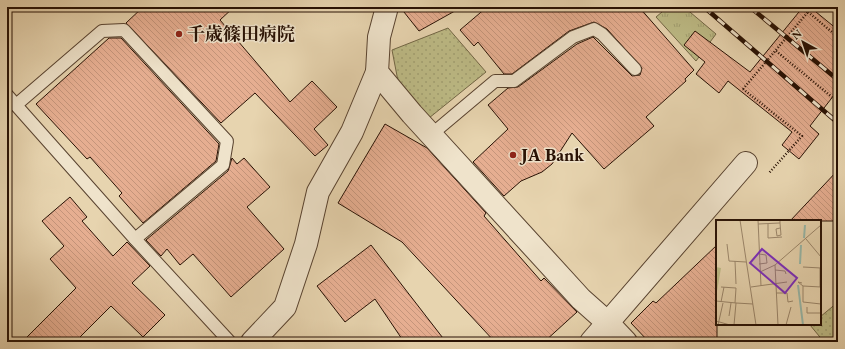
<svg xmlns="http://www.w3.org/2000/svg" width="845" height="349" font-family="'EB Garamond','Noto Serif JP',serif">
<style>
.grass{fill:url(#grass-tufts);stroke:#726645}
.park{fill:url(#park-dots);stroke:#726645}
.building{fill:url(#building-back-hatch);stroke:#281104}
.lines{fill:none;stroke-linecap:round;stroke-linejoin:round}
.service-casing{stroke:#58422f;stroke-width:14}
.minor-casing{stroke:#58422f;stroke-width:24}
.tertiary-casing{stroke:#58422f;stroke-width:24}
.path{stroke:#281104;stroke-width:2.5;stroke-dasharray:1 2;stroke-linecap:butt}
.service{stroke:#efe3cb;stroke-width:12}
.minor{stroke:#efe3cb;stroke-width:22}
.tertiary{stroke:#efe3cb;stroke-width:22}
.rail-casing{stroke:#281104;stroke-width:4.5}
.rail{stroke:#efe3cb;stroke-width:3;stroke-dasharray:9;stroke-linecap:butt}
.path-bridge{stroke:#281104;stroke-width:2.5;stroke-dasharray:1 2;stroke-linecap:butt}
.poi-dot{fill:#8f2418;stroke:#efe3cb;stroke-width:1.5}
.labels{text-anchor:middle;stroke-width:3;stroke-linejoin:round;paint-order:stroke}
.poi-label{font-size:18px;font-weight:bold;fill:#281104;stroke:#efe3cb;text-anchor:start}
.inset-river{fill:none;stroke:#97b8aa;stroke-width:2}
.inset-road{fill:none;stroke:#9b866b;stroke-width:1}
.view{fill:#7b2cbf;fill-opacity:0.15;stroke:#7b2cbf;stroke-width:2}
.inset-edge{fill:none;stroke:#281104;stroke-width:2}
</style>
<defs>
<pattern id="grass-tufts" width="24" height="20" patternUnits="userSpaceOnUse"><rect width="24" height="20" fill="#bdbb86"/><path d="M3 7l-1-3M5 7V3M7 7l1-3M15 17l-1-3M17 17v-4M19 17l1-3" fill="none" stroke="#a2a072"/></pattern>
<pattern id="park-dots" width="8" height="8" patternUnits="userSpaceOnUse"><rect width="8" height="8" fill="#bdbb86"/><path d="M2 2h.1M6 6h.1" fill="none" stroke="#a2a072" stroke-width="1.8" stroke-linecap="round"/></pattern>
<pattern id="building-back-hatch" width="6" height="6" patternUnits="userSpaceOnUse"><rect width="6" height="6" fill="#e6ae91"/><path d="M-1 5l2 2M0 0l6 6M5-1l2 2" fill="none" stroke="#c5957b"/></pattern>
</defs>
<rect width="100%" height="100%" fill="#e7d4af"/>
<filter id="stains"><feTurbulence type="fractalNoise" baseFrequency=".005" numOctaves="4"/><feColorMatrix values="0 0 0 0 .2 0 0 0 0 .09 0 0 0 0 .02 0 0 0 .5 -.17"/></filter>
<radialGradient id="worn" r=".72"><stop offset=".6" stop-color="#630" stop-opacity="0"/><stop offset="1" stop-color="#630" stop-opacity=".3"/></radialGradient>
<polygon class="grass" points="657,7 684,7 716,34 696,61 656,17 662,12"/>
<g class="park">
<polygon points="448,28 486,72 429,118 398,81 392,50"/>
<polygon points="838,302 838,334 829,342 824,342 810,325 820,324 820,317"/>
</g>
<g class="building">
<polygon points="143,7 234,7 220,20 290,102 312,81 337,107 314,129 328,145 315,156 255,93 221,123 126,23"/>
<polygon points="400,7 462,7 419,31"/>
<polygon points="487,7 639,7 694,70 685,79 686,81 646,117 654,126 604,169 572,133 552,164 542,172 521,181 504,196 473,162 508,129 488,105 508,88 518,87 577,44 593,37 632,76 640,75 642,68 607,29 594,22 569,31 512,74 504,74 478,42 474,46 460,30"/>
<polygon points="803,7 810,7 838,30 838,90 810,126 819,134 799,159 782,145 792,132 728,81 719,93 696,74 705,62 684,45 695,31 750,72"/>
<polygon points="109,38 121,38 219,144 216,161 143,223 119,196 122,193 90,157 87,159 36,104"/>
<polygon points="385,124 427,148 486,213 484,216 541,281 544,278 577,312 544,342 495,342 402,242 338,203"/>
<polygon points="232,158 237,164 244,158 270,187 247,207 284,249 231,297 193,254 180,265 167,249 161,256 146,240 228,171"/>
<polygon points="838,170 838,221 790,221"/>
<polygon points="70,197 87,217 82,221 113,256 127,242 150,266 132,283 165,315 143,337 111,306 75,342 22,342 76,288 50,259 64,246 42,221"/>
<polygon points="371,245 446,342 404,342 375,299 345,322 317,286"/>
<polygon points="717,245 717,342 649,342 631,323 653,301 656,303"/>
</g>
<g class="lines">
<g class="service-casing">
<g id="service">
<polyline points="7,95 135,239 230,342"/>
<polyline points="16,105 102,31 124,30 227,141 223,165 135,239"/>
<polyline points="432,134 495,81 514,81 573,37 594,29 602,34 635,69"/>
</g>
</g>
<g class="minor-casing">
<g id="minor">
<polyline points="387,7 379,37 377,72 412,114 581,299 608,323 626,342"/>
<polyline points="252,342 285,307 306,244 318,192 352,132 377,72"/>
</g>
</g>
<g class="tertiary-casing">
<polyline id="tertiary" points="591,342 746,163"/>
</g>
<g class="path">
<polyline points="808,12 838,37"/>
<polyline points="776,51 832,97"/>
<polyline points="743,89 802,136 769,173"/>
</g>
<use href="#service" class="service"/>
<use href="#minor" class="minor"/>
<use href="#tertiary" class="tertiary"/>
<g class="rail-casing">
<g id="rail">
<polyline points="704,7 838,123"/>
<polyline points="750,7 838,80"/>
</g>
</g>
<use href="#rail" class="rail"/>
<polyline class="path-bridge" points="743,89 808,12"/>
</g>
<g class="poi-dot">
<circle cx="179" cy="34" r="4"/>
<circle cx="513" cy="155" r="4"/>
</g>
<g class="labels">
<g class="poi-label">
<text x="187" y="40">千歳篠田病院</text>
<text x="521" y="161">JA Bank</text>
</g>
</g>
<g transform="translate(716 220)">
<rect width="105" height="105" fill="#e7d4af"/>
<path d="M0,47L5,48L0,77Z" fill="#bdbb86"/>
<path class="inset-river" d="M88,18L89,5M84,44L85,25M82,65L87,105"/>
<path class="inset-road" d="M24,0L40,105M42,0L45,66M64,3L65,15L61,16L60,9L64,8M42,4L64,3V0M52,4V18L66,17M90,19L105,37M11,24L13,41L30,42M43,34L50,35L51,43L43,44M19,41L20,64M87,47L105,48M59,50L69,51L70,54M44,52L59,45M86,63L82,62L87,66L105,67M87,66V82L105,84M5,67L20,68L19,83M35,67L71,62M104,67V48M60,73H71L72,82L77,81M0,81L20,83L18,105M5,82L8,67M20,83L37,84M91,87V93H105M13,96L15,83M0,101L14,105M2,105L7,83M62,105L59,45L105,5M70,105L75,87"/>
<path class="view" d="M46,29L81,58L69,73L34,43Z"/>
<rect width="105" height="105" class="inset-edge"/>
</g>
<rect width="845" height="349" fill="none" stroke="#e7d4af" stroke-width="24"/>
<rect x="8" y="8" width="829" height="333" fill="none" stroke="#281104" stroke-width="2"/>
<rect x="12" y="12" width="821" height="325" fill="none" stroke="#281104"/>
<g transform="translate(803 42) rotate(320)" stroke="#efe3cb" stroke-width="3" paint-order="stroke">
<path d="M0-3L7 15L0 10L-7 15Z" fill="#281104"/>
<text y="-6" font-size="11" font-weight="bold" text-anchor="middle" fill="#281104">N</text>
</g>
<rect width="100%" height="100%" filter="url(#stains)"/>
<rect width="100%" height="100%" fill="url(#worn)"/>
</svg>
